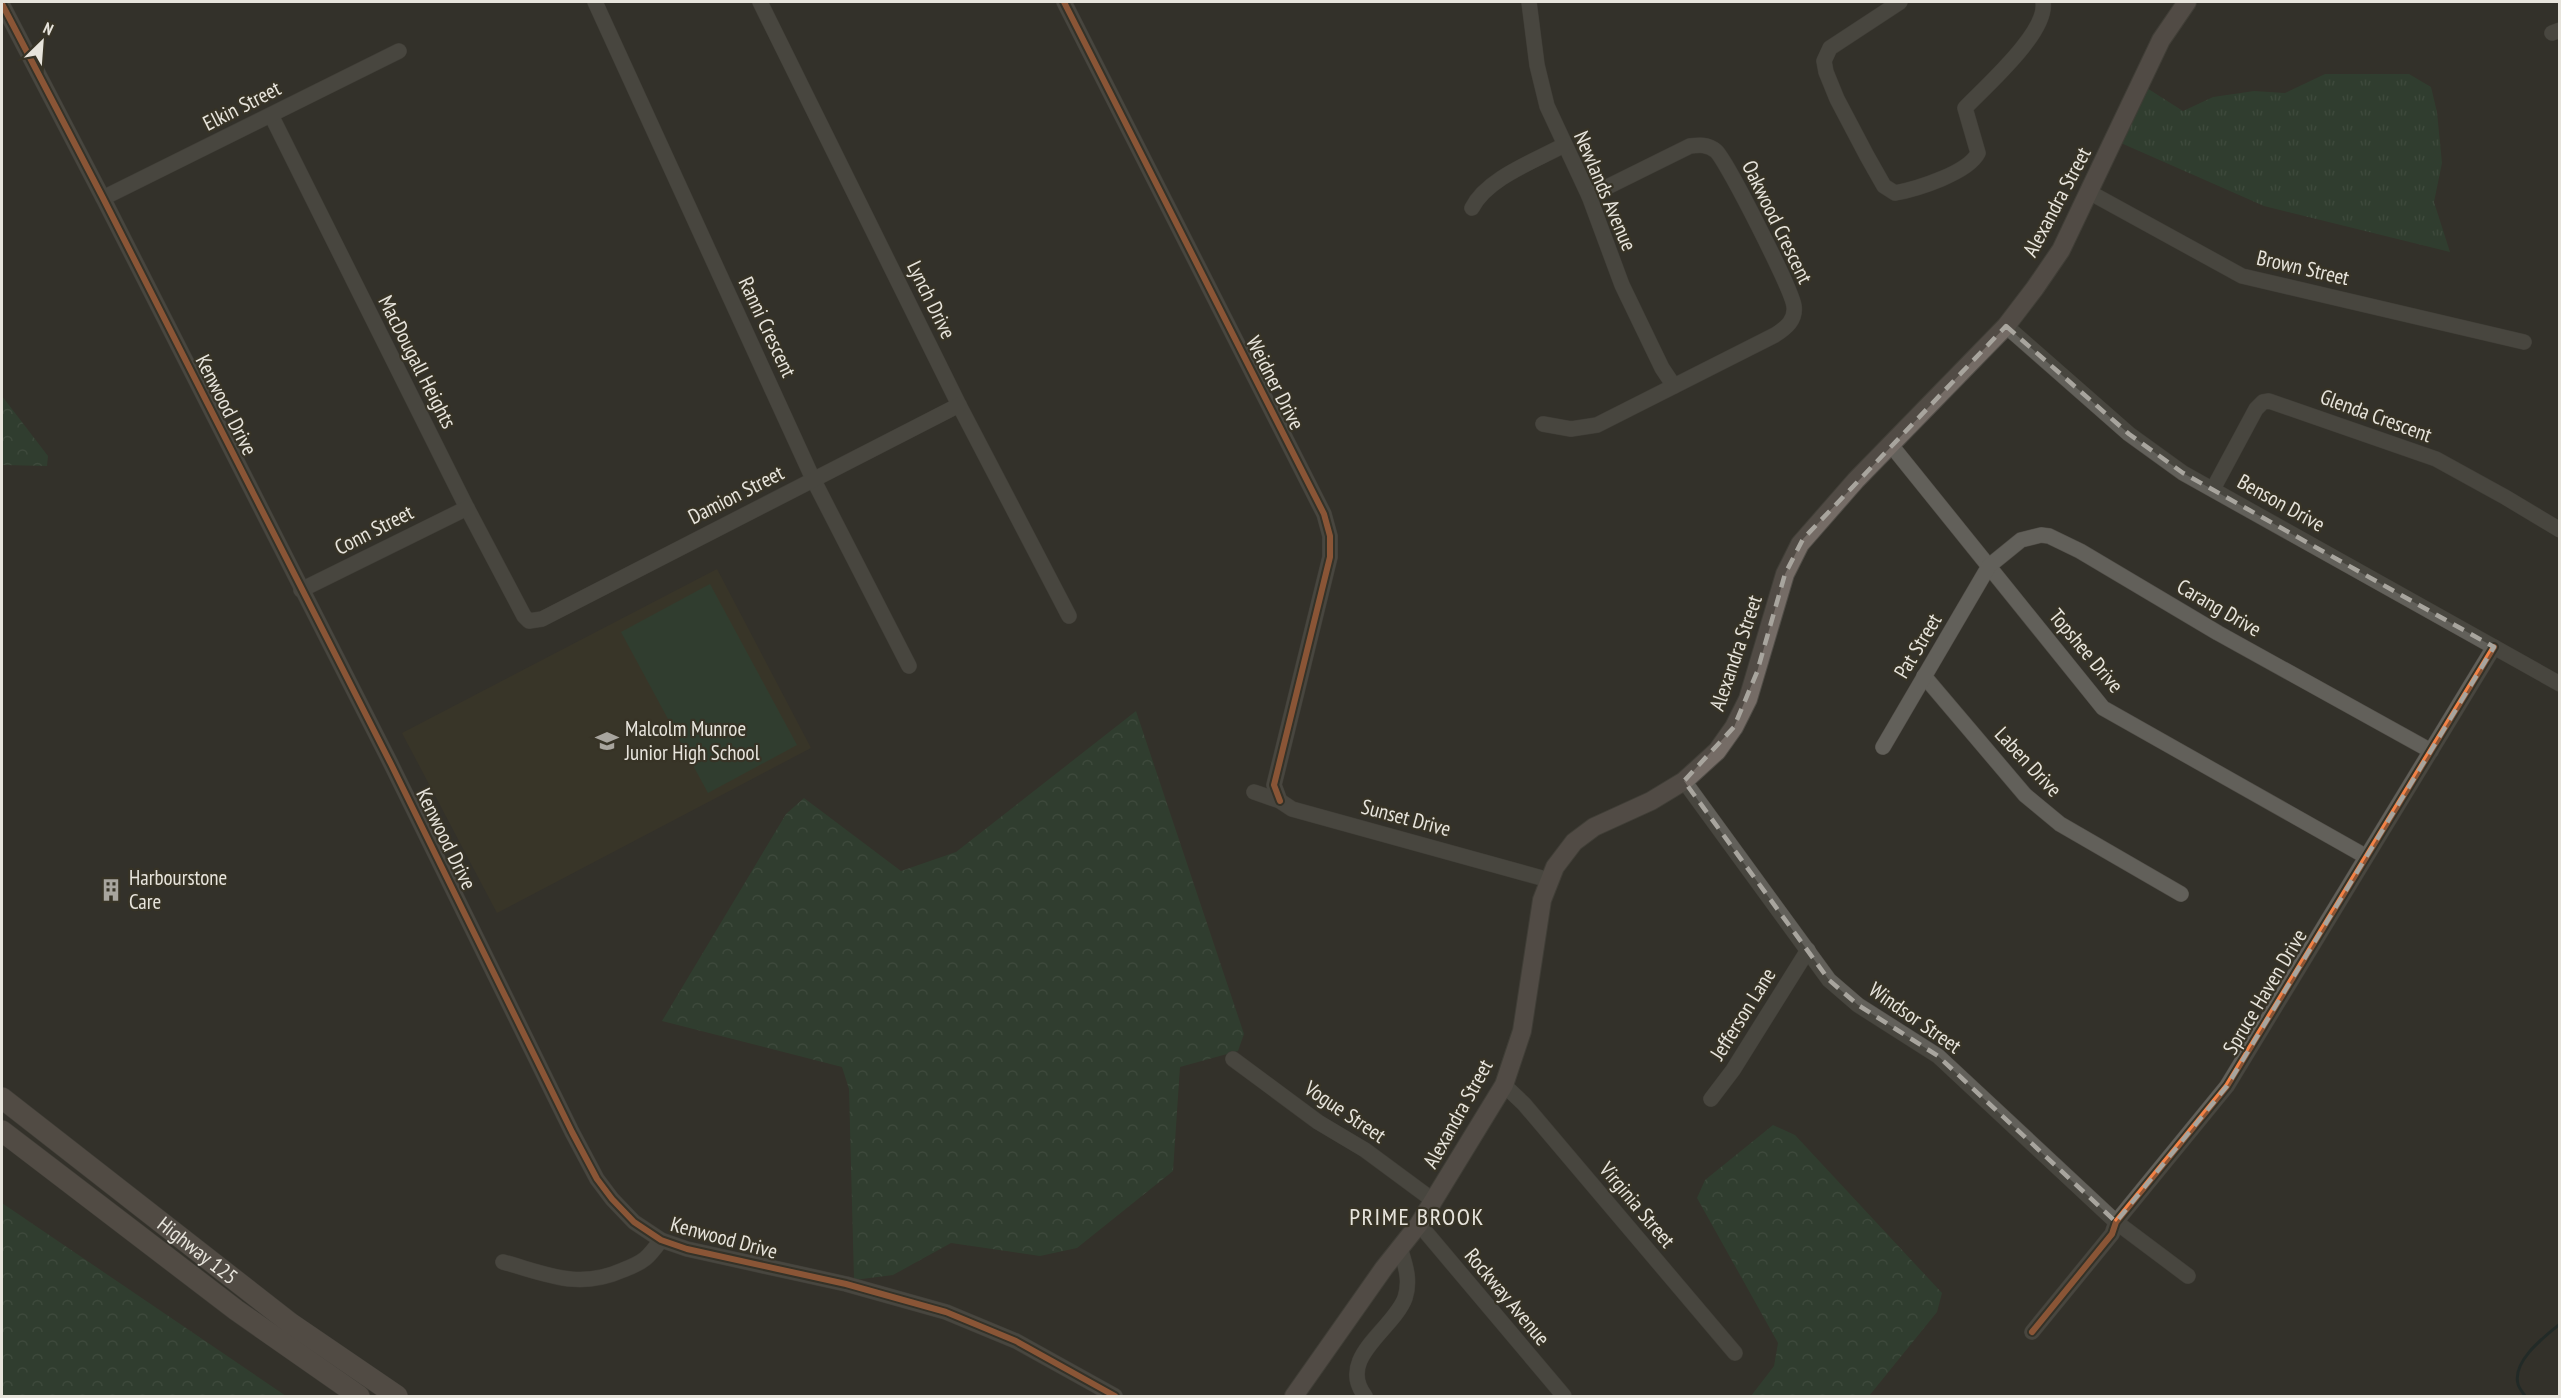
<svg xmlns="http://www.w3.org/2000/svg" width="2561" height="1398" font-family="'PT Sans Narrow',sans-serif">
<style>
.built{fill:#3f3a27}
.grass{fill:url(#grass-tufts)}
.forest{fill:url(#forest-crowns)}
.pitch{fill:#2d4d35}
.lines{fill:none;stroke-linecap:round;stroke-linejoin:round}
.stream{stroke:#0f2325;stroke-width:3}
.minor-casing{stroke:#504d47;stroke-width:16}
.major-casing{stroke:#504d47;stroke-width:20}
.highway-casing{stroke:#504d47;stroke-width:22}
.minor{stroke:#62605a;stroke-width:15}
.major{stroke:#756c66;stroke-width:18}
.highway{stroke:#766b65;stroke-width:21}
.cycleway-casing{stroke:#373326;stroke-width:10}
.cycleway{stroke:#f48246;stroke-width:6}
.marked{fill:none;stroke:#a8a59e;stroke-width:4.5;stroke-dasharray:12 8;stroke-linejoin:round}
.labels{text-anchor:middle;stroke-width:4.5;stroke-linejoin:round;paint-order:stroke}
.street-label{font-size:21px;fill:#e7e4dc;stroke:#373326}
.poi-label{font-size:21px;fill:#e7e4dc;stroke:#373326;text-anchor:start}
.quarter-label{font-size:24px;letter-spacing:1.5px;fill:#e7e4dc;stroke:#373326}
</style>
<defs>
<pattern id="grass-tufts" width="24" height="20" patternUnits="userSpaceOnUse" patternTransform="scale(1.5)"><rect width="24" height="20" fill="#2d4d35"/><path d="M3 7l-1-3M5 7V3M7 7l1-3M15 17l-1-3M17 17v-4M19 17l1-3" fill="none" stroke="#4b6652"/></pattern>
<pattern id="forest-crowns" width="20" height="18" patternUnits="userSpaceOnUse" patternTransform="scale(1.5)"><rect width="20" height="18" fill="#2d4d35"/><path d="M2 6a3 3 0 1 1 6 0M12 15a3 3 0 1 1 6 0" fill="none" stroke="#4b6652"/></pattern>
</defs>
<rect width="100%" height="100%" fill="#33312a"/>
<polygon class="built" points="717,569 811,748 497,913 402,733"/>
<polygon class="grass" points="2325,74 2409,74 2431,87 2437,112 2442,163 2434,202 2450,252 2264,206 2114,140 2139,83 2183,111 2213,97 2254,91 2285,93"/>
<g class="forest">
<polygon points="2,396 48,456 47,466 2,465"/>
<polygon points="1136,711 1244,1034 1238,1051 1180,1067 1173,1171 1077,1248 1040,1256 951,1243 893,1275 854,1280 849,1089 842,1067 662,1021 786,814 804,798 901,871 956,852"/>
<polygon points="1773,1125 1795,1135 1942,1293 1937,1312 1869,1396 1751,1396 1774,1366 1778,1343 1697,1198 1705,1180"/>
<polygon points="2,1203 286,1396 2,1396"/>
</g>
<polygon class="pitch" points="710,584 797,745 708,793 621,632"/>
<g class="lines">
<path class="stream" d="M2525,1396C2523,1393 2519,1388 2518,1384C2512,1361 2544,1337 2560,1324"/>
<g class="minor-casing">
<g id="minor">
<polyline points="595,2 813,479 909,666"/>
<polyline points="760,2 959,405 1069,616"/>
<polyline points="1064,2 1324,514 1330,536 1330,557 1274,785 1280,801"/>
<polyline points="1529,2 1537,65 1547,106 1589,196 1622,285 1662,368 1674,386"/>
<path d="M1900,2L1830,48L1824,61L1826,72L1837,99L1867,156L1884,186L1895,193C1917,189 1968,173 1978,153L1965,108C1986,86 2048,32 2043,2"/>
<polyline points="2,4 103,198 391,764 572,1132 597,1179 612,1199 634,1222 661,1240 687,1249 846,1284 946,1312 1016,1341 1115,1396"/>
<polyline points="2552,33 2560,30"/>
<polyline points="271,115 467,508 524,616 529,621 542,619 959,405"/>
<polyline points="2089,192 2242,276 2524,342"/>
<polyline points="103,198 399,51"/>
<path d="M1472,208C1487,178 1535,161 1564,145"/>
<polyline points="2006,326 2129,434 2183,473 2560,684"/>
<path d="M1543,424L1571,429L1597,425L1775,335C1786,328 1796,320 1794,306C1792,290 1727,161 1716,151C1708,144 1699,145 1690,146L1589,196"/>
<polyline points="1891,445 2103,708 2365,856"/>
<polyline points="2213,489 2256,409 2263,402 2269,401 2436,459 2505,497 2560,530"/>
<polyline points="301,590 467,508"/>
<polyline points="1924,676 2025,795 2060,824 2181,894"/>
<polyline points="1883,747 1989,566 2021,540 2041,535 2049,536 2080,551 2218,633 2431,751"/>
<polyline points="1684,781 1829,980 1858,1005 1938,1056 2116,1222 2188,1276"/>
<polyline points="1254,792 1280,801 1292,809 1549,880"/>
<polyline points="1233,1059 1318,1122 1365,1150 1434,1201"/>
<polyline points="1504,1085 1524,1104 1735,1353"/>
<polyline points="1711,1099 1733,1070 1808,950"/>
<polyline points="1419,1224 1564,1396"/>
<path d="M503,1262C547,1274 578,1290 623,1270C644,1262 648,1258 661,1240"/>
<polyline points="2032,1332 2112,1234 2116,1222 2227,1086 2494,647"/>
<path d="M1365,1396C1336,1358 1393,1330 1405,1298C1411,1280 1405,1264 1400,1248"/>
</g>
</g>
<g class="major-casing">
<polyline id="major" points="1294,1396 1384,1268 1419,1224 1504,1085 1522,1031 1542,900 1555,867 1574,842 1594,827 1651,801 1684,781 1717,751 1734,727 1748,699 1785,574 1800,544 1856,480 2006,326 2035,288 2061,250 2161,40 2187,2"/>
</g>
<g class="highway-casing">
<g id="highway">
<path id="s1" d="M2,1098L290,1323L397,1396"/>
<polyline points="2,1131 236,1310 359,1396"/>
</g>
</g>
<use href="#minor" class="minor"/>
<use href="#major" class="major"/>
<use href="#highway" class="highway"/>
<g class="cycleway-casing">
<g id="cycleway">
<polyline points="1064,2 1324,514 1330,536 1330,557 1274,785 1280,801"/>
<polyline points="2,4 103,198 391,764 572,1132 597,1179 612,1199 634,1222 661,1240 687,1249 846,1284 946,1312 1016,1341 1115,1396"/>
<polyline points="2032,1332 2112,1234 2116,1222 2227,1086 2494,647"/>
</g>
</g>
<use href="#cycleway" class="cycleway"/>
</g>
<path d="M0 0H2561V1398H0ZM2006,326L2129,434L2183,473L2494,647L2227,1086L2116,1222L1938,1056L1858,1005L1829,980L1684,781L1734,727L1757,672L1785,574L1803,539Z" fill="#33312a" fill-opacity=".55" fill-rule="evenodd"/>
<path class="marked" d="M2006,326L2129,434L2183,473L2494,647L2227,1086L2116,1222L1938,1056L1858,1005L1829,980L1684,781L1734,727L1757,672L1785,574L1803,539Z"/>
<defs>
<g id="school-bare" transform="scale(1.8)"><path d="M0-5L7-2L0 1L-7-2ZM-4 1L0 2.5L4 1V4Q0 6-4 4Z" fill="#a8a59e" stroke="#373326" stroke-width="2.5" paint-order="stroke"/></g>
<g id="building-bare" transform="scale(1.8)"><path d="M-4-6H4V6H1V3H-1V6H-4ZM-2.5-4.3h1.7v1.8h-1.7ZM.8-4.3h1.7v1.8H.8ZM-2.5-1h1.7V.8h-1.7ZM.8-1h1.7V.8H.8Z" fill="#a8a59e" stroke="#373326" stroke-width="2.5" paint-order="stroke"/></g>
</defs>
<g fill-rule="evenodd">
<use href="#school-bare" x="607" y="741"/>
<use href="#building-bare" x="111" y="890"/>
</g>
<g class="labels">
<g class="street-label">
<text transform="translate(242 106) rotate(-27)" y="7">Elkin Street</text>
<text transform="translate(1605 191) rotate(67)" y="7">Newlands Avenue</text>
<text transform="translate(2057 202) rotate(-62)" y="7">Alexandra Street</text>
<text transform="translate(1777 222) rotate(64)" y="7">Oakwood Crescent</text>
<text transform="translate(2303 268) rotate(13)" y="7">Brown Street</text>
<text transform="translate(931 300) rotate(64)" y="7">Lynch Drive</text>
<text transform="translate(767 327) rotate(65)" y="7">Ranni Crescent</text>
<text transform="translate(417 362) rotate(63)" y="7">MacDougall Heights</text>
<text transform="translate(1275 383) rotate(63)" y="7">Weidner Drive</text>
<text transform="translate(226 405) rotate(63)" y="7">Kenwood Drive</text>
<text transform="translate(2376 416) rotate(20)" y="7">Glenda Crescent</text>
<text transform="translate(736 495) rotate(-27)" y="7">Damion Street</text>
<text transform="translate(2281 503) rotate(29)" y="7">Benson Drive</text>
<text transform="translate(374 530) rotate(-27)" y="7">Conn Street</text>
<text transform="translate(2219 608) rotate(30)" y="7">Carang Drive</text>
<text transform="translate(1918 646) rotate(-59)" y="7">Pat Street</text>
<text transform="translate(2086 651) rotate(50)" y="7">Topshee Drive</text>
<text transform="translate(1736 653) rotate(-71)" y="7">Alexandra Street</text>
<text transform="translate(2028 762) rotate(47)" y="7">Laben Drive</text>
<text transform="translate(1406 818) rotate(15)" y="7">Sunset Drive</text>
<text transform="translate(446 839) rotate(64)" y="7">Kenwood Drive</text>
<text transform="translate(2265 992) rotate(-59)" y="7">Spruce Haven Drive</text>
<text transform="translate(1743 1014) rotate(-58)" y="7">Jefferson Lane</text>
<text transform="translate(1915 1018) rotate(35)" y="7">Windsor Street</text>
<text transform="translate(1345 1112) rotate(34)" y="7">Vogue Street</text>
<text transform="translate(1458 1114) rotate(-61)" y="7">Alexandra Street</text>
<text transform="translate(1637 1205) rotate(50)" y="7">Virginia Street</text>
<text transform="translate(724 1238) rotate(15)" y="7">Kenwood Drive</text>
<text dy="7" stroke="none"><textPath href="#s1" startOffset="248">Highway 125</textPath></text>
<text transform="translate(1507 1297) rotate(50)" y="7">Rockway Avenue</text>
</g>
<g class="poi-label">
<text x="625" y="736">Malcolm Munroe<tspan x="625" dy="24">Junior High School</tspan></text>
<text x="129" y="885">Harbourstone<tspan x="129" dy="24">Care</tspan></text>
</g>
<g class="quarter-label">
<text x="1417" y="1225">PRIME BROOK</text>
</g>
</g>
<rect width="2561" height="1398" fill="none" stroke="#e7e4dc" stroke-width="6"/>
<g transform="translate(42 42) rotate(25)" stroke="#373326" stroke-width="4.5" paint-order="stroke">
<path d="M0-4.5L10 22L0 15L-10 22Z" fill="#e7e4dc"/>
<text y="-9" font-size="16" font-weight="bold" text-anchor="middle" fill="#e7e4dc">N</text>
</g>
</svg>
